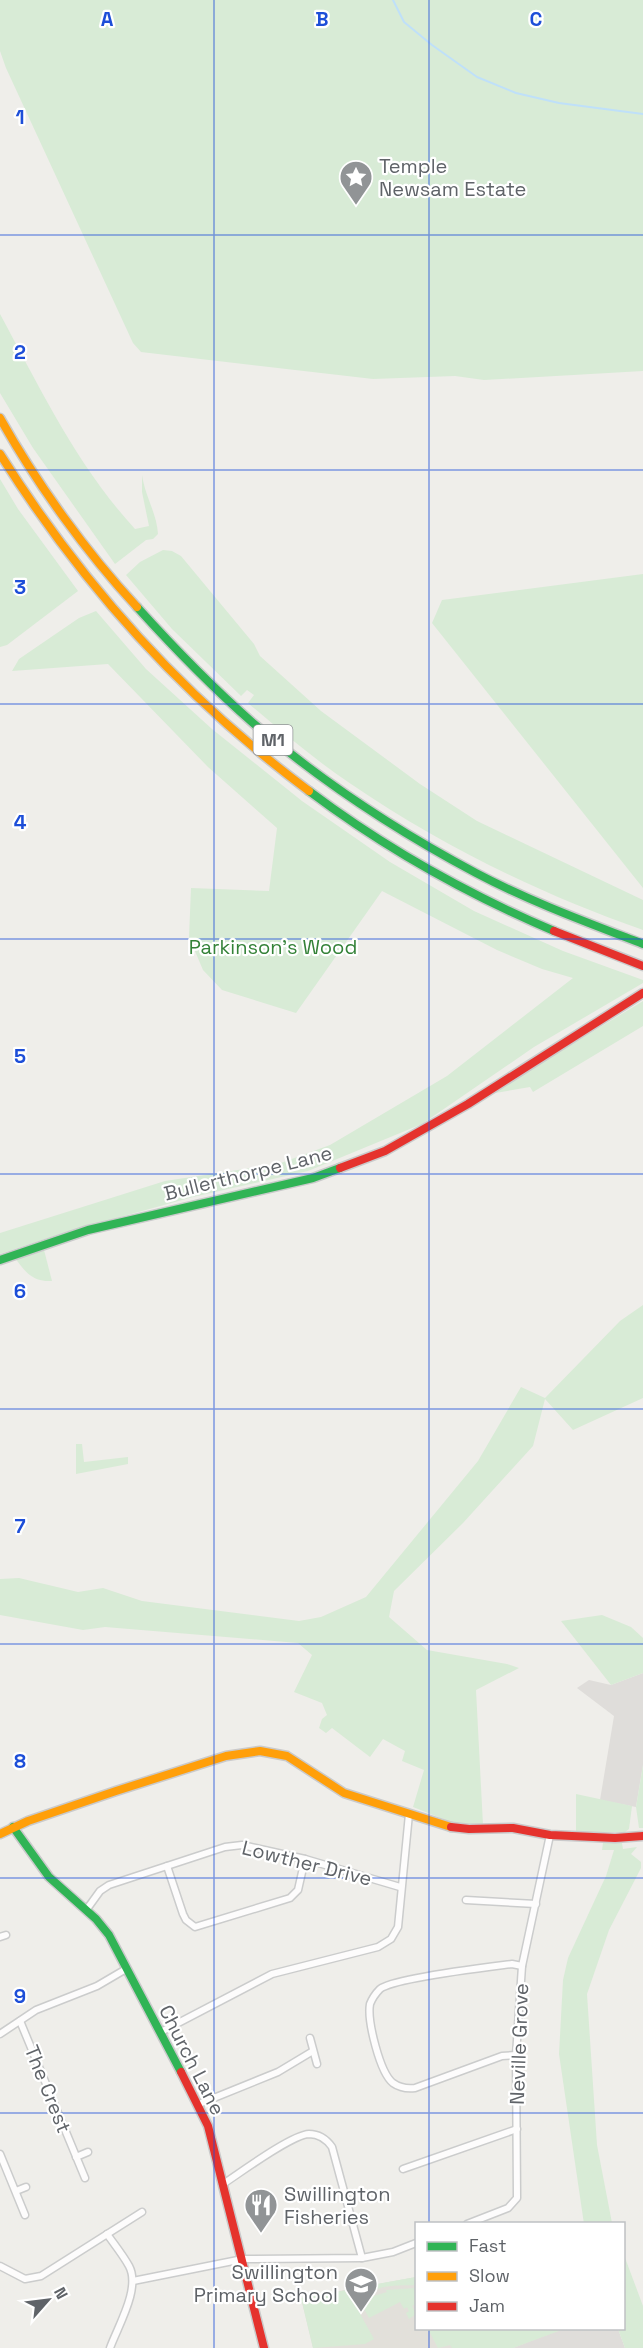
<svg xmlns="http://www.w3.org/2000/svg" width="643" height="2348" font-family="'Space Grotesk',sans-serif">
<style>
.industrial{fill:#dfddda}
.education{fill:#e2e0da}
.green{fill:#d8ebd6}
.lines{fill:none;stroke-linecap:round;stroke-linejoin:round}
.stream{stroke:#bfe0f9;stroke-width:2}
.street-casing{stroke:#cbcccc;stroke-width:9}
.fast-casing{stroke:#cacacb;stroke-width:11}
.slow-casing{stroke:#cacacb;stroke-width:11}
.jam-casing{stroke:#cacacb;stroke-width:11}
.street{stroke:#fdfcfc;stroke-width:6}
.fast{stroke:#30b455;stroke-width:8}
.slow{stroke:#ff9f0a;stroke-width:8}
.jam{stroke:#e5322d;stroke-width:8}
.grid{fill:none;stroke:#1d4ed8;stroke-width:1.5;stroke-opacity:0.55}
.labels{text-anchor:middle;stroke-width:4.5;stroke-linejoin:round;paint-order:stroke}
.shield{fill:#fff;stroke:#8f9295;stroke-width:1.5}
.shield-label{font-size:18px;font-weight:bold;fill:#5f6368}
.poi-label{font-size:20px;fill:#5f6368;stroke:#fff;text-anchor:start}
.park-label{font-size:20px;fill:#348238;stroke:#fff}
.street-label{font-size:20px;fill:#5f6368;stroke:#fff}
.grid-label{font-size:20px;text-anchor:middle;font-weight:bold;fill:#1d4ed8;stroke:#fff;stroke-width:4.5;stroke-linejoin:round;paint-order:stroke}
</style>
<rect width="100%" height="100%" fill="#efeeea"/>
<g class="industrial">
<polygon points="643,1673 643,1765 636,1807 600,1800 614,1716 577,1688 589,1680 611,1685"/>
<polygon points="564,2328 618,2329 625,2348 513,2348"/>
</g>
<polygon class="education" points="416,2277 416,2328 564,2329 513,2348 313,2348 301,2298"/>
<g class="green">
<polygon points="0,0 643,0 643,371 484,380 455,376 373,379 141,352 133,343 6,68 0,51"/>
<path d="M0,314C40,388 77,466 135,529L149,526L142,492V475C145,496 157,514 158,534L153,539L146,540L115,564L33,448L0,393Z"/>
<polygon points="0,479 18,509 78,591 7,645 0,647"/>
<path d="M163,550L172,551L181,556L254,644L260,656L321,711L420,784L477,821L643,900V930C540,894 442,846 351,784C315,760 281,731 248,703L254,695L247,690L241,696L172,629L126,575L140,562Z"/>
<polygon points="643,574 643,888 432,623 442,600"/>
<polygon points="96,611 146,669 212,729 302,801 390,862 474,911 563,951 643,980 643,983 534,1047 422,1124 308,1171 193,1197 66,1232 0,1254 0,1233 165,1181 278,1164 330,1145 447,1076 573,978 542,969 497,950 382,891 296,1013 222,990 203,970 189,937 191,888 269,891 277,828 208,767 108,664 12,671 19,659 79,618"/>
<polygon points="643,1001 643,1026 533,1092 530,1087 490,1094"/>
<path d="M44,1250L52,1281C33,1282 26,1273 15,1258Z"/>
<polygon points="643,1305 643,1398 573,1430 545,1399 533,1446 463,1523 394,1591 389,1617 427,1650 507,1664 519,1668 476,1690 483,1825 453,1823 413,1807 424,1770 402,1761 405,1751 383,1739 370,1757 332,1728 326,1733 319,1728 322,1719 327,1715 322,1703 294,1692 312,1655 298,1643 105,1627 83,1630 0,1615 0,1579 19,1578 78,1592 103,1588 142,1601 299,1621 321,1617 366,1597 478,1461 521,1387 545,1398 620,1321"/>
<polygon points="76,1444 82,1444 84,1462 128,1457 128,1464 76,1474"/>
<polygon points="602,1615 631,1627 643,1638 643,1673 611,1685 561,1621"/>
<polygon points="643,1765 643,1828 639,1828 636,1807"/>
<polygon points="576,1794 632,1806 629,1829 625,1832 576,1832"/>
<polygon points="607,1840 617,1840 622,1843 623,1849 637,1847 631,1854 641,1862 641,1868 609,1930 587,1994 597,2145 612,2223 584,2224 559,2054 563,1980 568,1958 606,1876 614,1850 602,1850 603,1843"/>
<polygon points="624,2255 643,2306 643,2348 625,2348 618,2329 624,2328"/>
<path d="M416,2277V2285C395,2286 370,2283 359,2305L349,2289Z"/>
<polygon points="416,2288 416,2304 412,2306 416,2314 409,2319 406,2313 409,2311 407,2307 404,2309 400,2302 369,2318 363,2307 370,2297 387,2292 386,2290"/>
<polygon points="347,2290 374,2339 365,2344 313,2348 301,2298"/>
<polygon points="428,2329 564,2329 513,2348 452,2348 450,2345 438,2348"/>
</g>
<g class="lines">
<polyline class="stream" points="393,0 404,22 432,45 477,77 516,93 559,103 643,114"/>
<g class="street-casing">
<g id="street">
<polyline points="167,1866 183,1914 186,1920 195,1927 290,1898 298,1890 305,1859"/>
<polyline points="466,1900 536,1904"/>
<polyline points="87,1909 100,1891 109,1885 225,1847 242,1845 305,1859 400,1887"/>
<polyline points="0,1937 6,1935"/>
<polyline points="20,2021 85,2178"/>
<polyline points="161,2032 272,1974 378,1947 391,1939 398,1927 409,1814"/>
<polyline points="0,2034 36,2010 97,1986 126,1969"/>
<polyline points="310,2038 317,2064"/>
<path d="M516,2055L502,2056L415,2088C406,2089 400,2088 393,2083C380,2073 367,2021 370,2004C372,1999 376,1993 380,1989C394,1978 489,1967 512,1964L522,1966"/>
<polyline points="199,2104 278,2072 313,2051"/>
<polyline points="0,2154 25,2215"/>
<polyline points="76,2157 88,2152"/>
<polyline points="403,2169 517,2129"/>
<path d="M223,2184C240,2173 291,2135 309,2134C319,2134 327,2140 332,2147L362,2258"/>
<polyline points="16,2191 26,2187"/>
<polyline points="467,2224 508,2208 517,2198 516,2055 522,1966 550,1835"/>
<path d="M107,2234C114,2244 123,2255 129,2266C141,2288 118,2326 110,2348"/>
<polyline points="0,2266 25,2279 41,2276 142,2212"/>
<polyline points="133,2281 243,2259 362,2258 393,2252 416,2243"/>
</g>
</g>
<g class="fast-casing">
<g id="fast">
<path d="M137,607C174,648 212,687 253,723C321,781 397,831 476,873C529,901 586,922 643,944"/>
<path d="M309,791C385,848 467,894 554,931"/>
<polyline points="0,1260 88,1230 313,1178 340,1168"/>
<polyline points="13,1827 49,1877 96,1919 109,1935 181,2072"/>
</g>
</g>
<g class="slow-casing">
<g id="slow">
<path d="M0,418C37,484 86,552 137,607"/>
<path d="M0,454C84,587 183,697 309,791"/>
<polyline points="0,1834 28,1821 116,1791 226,1756 260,1751 287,1756 344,1793 451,1827"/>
</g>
</g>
<g class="jam-casing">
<g id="jam">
<polyline points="554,931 643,966"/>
<polyline points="340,1168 385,1151 468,1104 643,993"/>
<polyline points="451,1827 469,1829 513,1828 550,1835 615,1838 643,1836"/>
<polyline points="181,2072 208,2126 264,2348"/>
</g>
</g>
<use href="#street" class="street"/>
<use href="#fast" class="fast"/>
<use href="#slow" class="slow"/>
<use href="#jam" class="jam"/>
</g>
<path class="grid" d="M214,0V2348M429,0V2224M0,235H643M0,470H643M0,704H643M0,939H643M0,1174H643M0,1409H643M0,1644H643M0,1878H643M0,2113H643M429,2328V2348"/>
<defs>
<g id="sight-pin" transform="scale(1.725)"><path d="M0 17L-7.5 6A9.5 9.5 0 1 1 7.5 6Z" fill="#919496" stroke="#fff"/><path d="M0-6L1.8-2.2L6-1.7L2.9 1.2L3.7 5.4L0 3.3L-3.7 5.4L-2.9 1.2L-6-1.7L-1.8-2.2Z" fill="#fff"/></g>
<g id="restaurant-pin" transform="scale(1.725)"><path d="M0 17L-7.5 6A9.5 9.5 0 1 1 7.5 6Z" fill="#919496" stroke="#fff"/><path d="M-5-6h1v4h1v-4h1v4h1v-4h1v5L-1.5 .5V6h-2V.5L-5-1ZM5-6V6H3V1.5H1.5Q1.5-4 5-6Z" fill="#fff"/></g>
<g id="school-pin" transform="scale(1.725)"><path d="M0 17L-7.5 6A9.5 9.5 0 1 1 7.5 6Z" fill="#919496" stroke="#fff"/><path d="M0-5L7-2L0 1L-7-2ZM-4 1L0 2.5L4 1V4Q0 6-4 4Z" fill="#fff"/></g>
</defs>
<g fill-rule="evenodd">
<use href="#sight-pin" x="356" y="177"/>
<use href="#restaurant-pin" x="261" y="2205"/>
<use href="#school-pin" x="361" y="2284"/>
</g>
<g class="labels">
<rect class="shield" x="253.5" y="725" width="39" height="30" rx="4.5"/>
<g class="shield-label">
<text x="273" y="746">M1</text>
</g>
<g class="poi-label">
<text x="379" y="173">Temple<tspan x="379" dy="23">Newsam Estate</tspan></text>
<text x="284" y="2201">Swillington<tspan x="284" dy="23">Fisheries</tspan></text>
<text x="338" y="2279" text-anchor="end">Swillington<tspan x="338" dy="23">Primary School</tspan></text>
</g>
<g class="park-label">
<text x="273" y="954">Parkinson's Wood</text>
</g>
<g class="street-label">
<text transform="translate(248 1173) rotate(-14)" y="7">Bullerthorpe Lane</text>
<text transform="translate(307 1863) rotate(14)" y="7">Lowther Drive</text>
<text transform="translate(519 2044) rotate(-88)" y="7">Neville Grove</text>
<text transform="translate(192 2060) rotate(63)" y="7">Church Lane</text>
<text transform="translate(48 2089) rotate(68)" y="7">The Crest</text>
</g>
</g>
<g class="grid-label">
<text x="107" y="26">A</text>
<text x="322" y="26">B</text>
<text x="536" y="26">C</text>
<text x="20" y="124">1</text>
<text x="20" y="359">2</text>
<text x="20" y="594">3</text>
<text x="20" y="829">4</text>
<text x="20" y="1063">5</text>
<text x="20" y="1298">6</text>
<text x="20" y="1533">7</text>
<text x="20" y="1768">8</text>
<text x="20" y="2003">9</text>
</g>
<rect x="415" y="2222" width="210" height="108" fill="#ffffff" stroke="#bfc1c3" stroke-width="1.5"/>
<rect x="427" y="2242" width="30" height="9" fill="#30b455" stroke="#bfc1c3" stroke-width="1.5"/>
<text x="469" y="2252" font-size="18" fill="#5f6368">Fast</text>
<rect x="427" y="2272" width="30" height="9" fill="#ff9f0a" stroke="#bfc1c3" stroke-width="1.5"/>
<text x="469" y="2282" font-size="18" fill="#5f6368">Slow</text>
<rect x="427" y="2302" width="30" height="9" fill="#e5322d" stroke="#bfc1c3" stroke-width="1.5"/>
<text x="469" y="2312" font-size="18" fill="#5f6368">Jam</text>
<g transform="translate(48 2300) rotate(62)" stroke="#ffffff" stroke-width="4.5" paint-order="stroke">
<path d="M0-4.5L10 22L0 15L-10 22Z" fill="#5f6368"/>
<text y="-9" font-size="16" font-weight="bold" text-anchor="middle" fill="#5f6368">N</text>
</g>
</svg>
